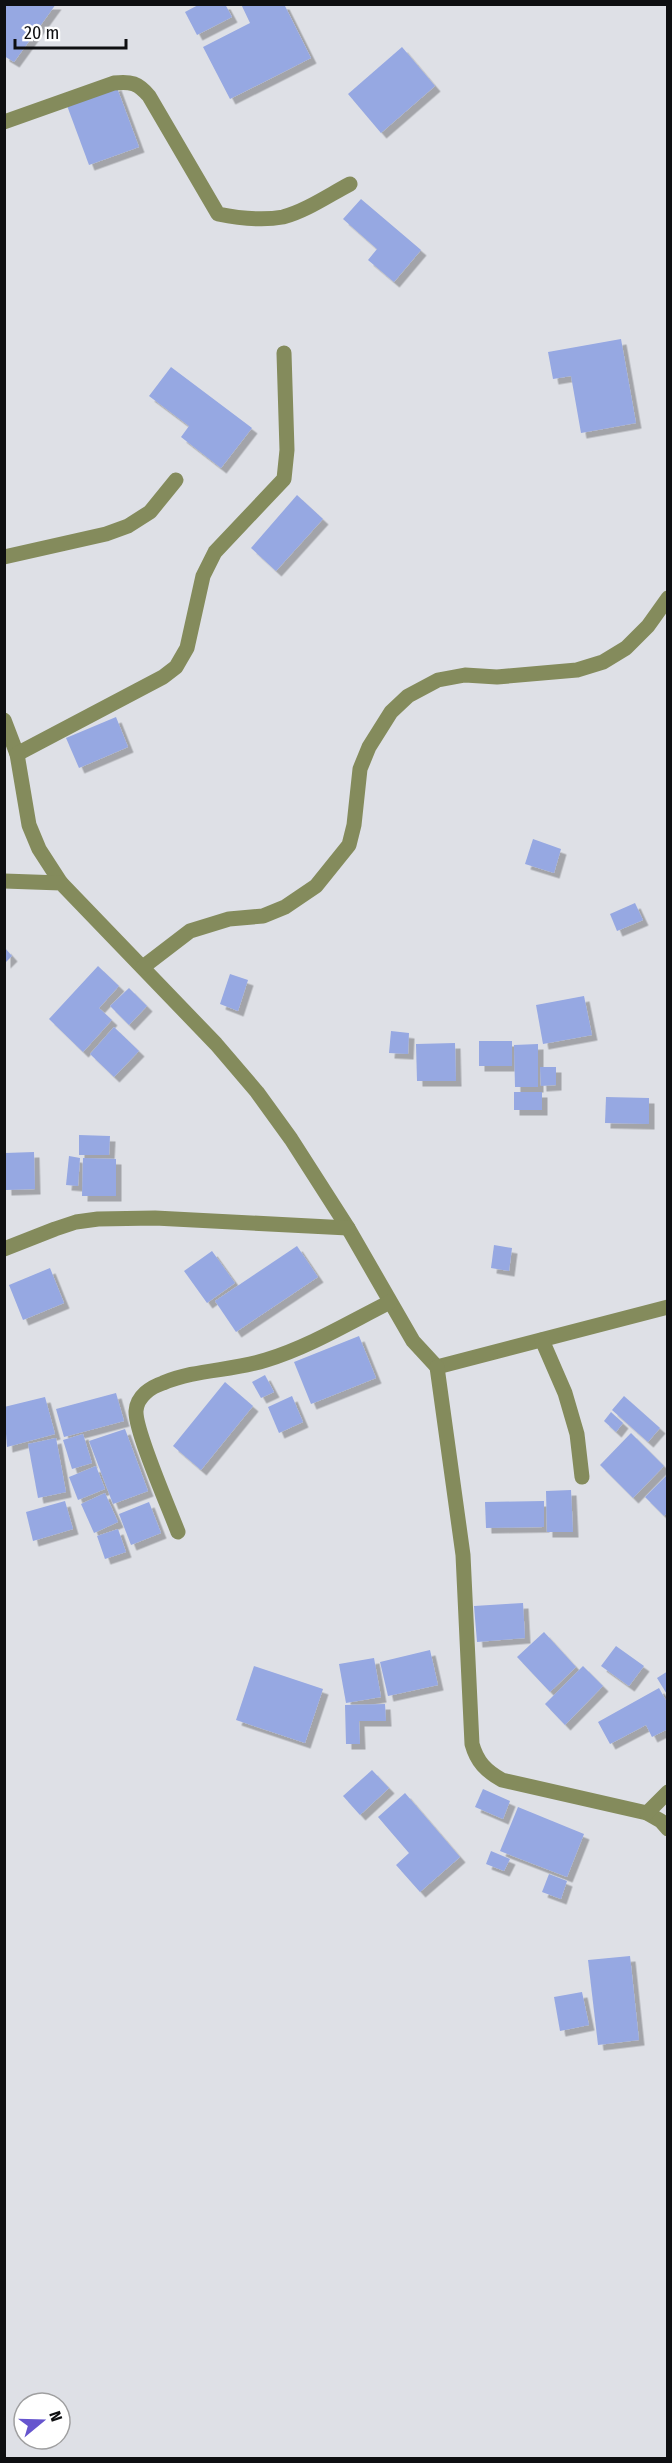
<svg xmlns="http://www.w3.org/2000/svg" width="672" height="2463" font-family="'Fira Sans Condensed',sans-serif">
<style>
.building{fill:#96a8e2;filter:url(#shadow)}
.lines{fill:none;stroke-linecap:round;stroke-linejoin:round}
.minor{stroke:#848b5c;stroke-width:15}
</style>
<defs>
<filter id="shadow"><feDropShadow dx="5.5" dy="5.5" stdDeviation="0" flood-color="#0004"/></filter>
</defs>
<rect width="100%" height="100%" fill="#dee0e6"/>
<g class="building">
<polygon points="4,4 56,4 14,62 4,56"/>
<polygon points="200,4 225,4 232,17 197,35 185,12"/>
<polygon points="241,4 284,4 311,58 230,99 203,47 250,23"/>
<polygon points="402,47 435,86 381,133 348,94"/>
<polygon points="116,85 139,147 89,165 66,103"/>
<polygon points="361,199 421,250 394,282 368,260 377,249 343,219"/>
<polygon points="621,339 636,423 581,433 571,376 553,379 548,352"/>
<polygon points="171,367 252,428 221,468 181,437 189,426 149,396"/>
<polygon points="297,495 323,519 276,571 251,548"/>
<polygon points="116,717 128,747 79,768 66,738"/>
<polygon points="533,839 561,849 554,873 525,864"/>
<polygon points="635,903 643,920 617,931 610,914"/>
<polygon points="5,948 12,956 5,963"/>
<polygon points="98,966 119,986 99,1008 112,1020 83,1052 49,1019"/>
<polygon points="230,974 248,980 238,1011 220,1004"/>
<polygon points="129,988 147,1006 129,1025 110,1006"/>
<polygon points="584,996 592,1035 543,1044 536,1005"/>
<polygon points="114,1027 139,1051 114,1077 90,1054"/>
<polygon points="391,1031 409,1033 408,1054 389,1053"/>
<rect x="479" y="1041" width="33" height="25"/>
<polygon points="455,1043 456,1081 417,1081 416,1044"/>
<polygon points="538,1044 538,1087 515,1087 514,1045"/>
<polygon points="540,1067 556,1067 556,1085 541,1086"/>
<rect x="514" y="1092" width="28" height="18"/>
<polygon points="606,1097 649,1098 649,1124 605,1123"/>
<polygon points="79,1135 110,1136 109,1155 79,1155"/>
<polygon points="34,1152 35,1189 6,1190 5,1153"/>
<polygon points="69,1156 80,1158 78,1186 66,1185"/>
<polygon points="83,1158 116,1159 116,1196 82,1196"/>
<polygon points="494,1245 512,1248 509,1271 491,1268"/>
<polygon points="297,1246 318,1277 236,1332 215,1301"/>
<polygon points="212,1251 235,1283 207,1303 184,1271"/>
<polygon points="50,1268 64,1303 23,1320 9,1285"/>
<polygon points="359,1336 376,1378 311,1404 294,1362"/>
<polygon points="265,1375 274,1392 261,1398 252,1382"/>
<polygon points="225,1382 253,1406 201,1470 173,1446"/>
<polygon points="116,1393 124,1421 64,1437 56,1409"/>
<polygon points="292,1396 303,1422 279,1433 268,1407"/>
<polygon points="624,1396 660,1428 648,1442 612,1410"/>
<polygon points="45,1397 55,1434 7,1447 4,1407"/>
<polygon points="611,1412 623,1423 616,1432 604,1421"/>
<polygon points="125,1429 148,1491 113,1504 89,1441"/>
<polygon points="631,1433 664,1466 633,1498 600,1465"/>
<polygon points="83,1434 92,1463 72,1469 63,1440"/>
<polygon points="56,1438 66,1492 38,1498 28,1444"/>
<polygon points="96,1466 105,1489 78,1500 69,1477"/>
<polygon points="668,1474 668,1512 664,1516 645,1497"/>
<polygon points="571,1490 573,1532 547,1532 546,1491"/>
<polygon points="105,1493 118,1522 94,1533 81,1504"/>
<polygon points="65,1501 73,1529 33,1541 26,1512"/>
<polygon points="544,1501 544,1527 486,1528 485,1502"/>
<polygon points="149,1502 161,1533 131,1545 119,1514"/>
<polygon points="118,1529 126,1552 105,1559 97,1536"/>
<polygon points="523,1603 525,1638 477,1642 474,1606"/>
<polygon points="544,1632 576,1667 550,1692 517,1657"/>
<polygon points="616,1646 644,1666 629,1686 601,1666"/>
<polygon points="430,1650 438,1685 388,1696 380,1662"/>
<polygon points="374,1658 381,1697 346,1703 339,1664"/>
<polygon points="254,1666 323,1689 305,1743 236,1720"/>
<polygon points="583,1666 603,1686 565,1725 545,1704"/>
<polygon points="668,1671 668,1696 657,1678"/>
<polygon points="659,1688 668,1704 668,1729 652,1737 646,1725 610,1744 598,1722"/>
<polygon points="385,1704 386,1721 359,1721 360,1744 346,1744 345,1705"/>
<polygon points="372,1770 389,1788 360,1815 343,1796"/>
<polygon points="483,1789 510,1801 503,1819 475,1807"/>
<polygon points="405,1793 460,1857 420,1892 396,1865 409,1853 378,1817"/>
<polygon points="518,1807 584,1834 567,1877 500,1851"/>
<polygon points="491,1851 510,1859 504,1871 486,1864"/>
<polygon points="549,1874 567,1881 561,1899 542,1892"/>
<polygon points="630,1956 639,2040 598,2045 588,1960"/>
<polygon points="582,1992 589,2025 560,2031 554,1997"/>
</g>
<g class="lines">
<g class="minor">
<path d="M4,122L114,83C131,81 138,83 149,96L218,214C238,218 262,221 283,217C306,211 329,195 350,184"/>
<polyline points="4,557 106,534 128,526 150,512 176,480"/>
<polyline points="4,720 17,754 29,825 39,849 61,883"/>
<polyline points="17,754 163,677 176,667 187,648 203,576 215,552 284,479 287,450 284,353"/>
<polyline points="4,881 61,883 216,1044 257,1092 291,1139 348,1228 413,1341 437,1367 668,1307"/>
<polyline points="143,967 190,931 229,919 263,916 285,907 316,886 349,845 354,825 360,769 369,747 391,712 408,696 438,680 465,675 497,677 577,670 603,662 626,648 648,626 668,598"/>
<polyline points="4,1249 55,1229 76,1222 98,1219 155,1218 348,1228"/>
<polyline points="542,1340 565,1393 577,1434 582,1477"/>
<path d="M437,1367L463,1555L472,1744C477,1762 486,1771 502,1780L647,1813L661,1821L668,1829"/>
<path d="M178,1532C169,1508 135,1431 136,1411C137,1396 151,1387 163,1383C196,1369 232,1371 266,1360C309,1347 350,1322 390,1302"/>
<polyline points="647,1813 668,1792"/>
</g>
</g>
<rect width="672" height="2463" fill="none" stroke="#0e0f11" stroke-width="12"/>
<g transform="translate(42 2421) rotate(71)"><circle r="28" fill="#ffffff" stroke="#9f9fa0" stroke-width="1.5"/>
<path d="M0-4.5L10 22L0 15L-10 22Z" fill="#6655ce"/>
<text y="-9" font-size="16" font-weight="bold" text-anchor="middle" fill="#0e0f11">N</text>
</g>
<path d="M15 39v9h111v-9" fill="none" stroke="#0e0f11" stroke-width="3"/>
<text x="24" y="39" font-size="18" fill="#0e0f11" stroke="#ffffff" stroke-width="4.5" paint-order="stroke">20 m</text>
</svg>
